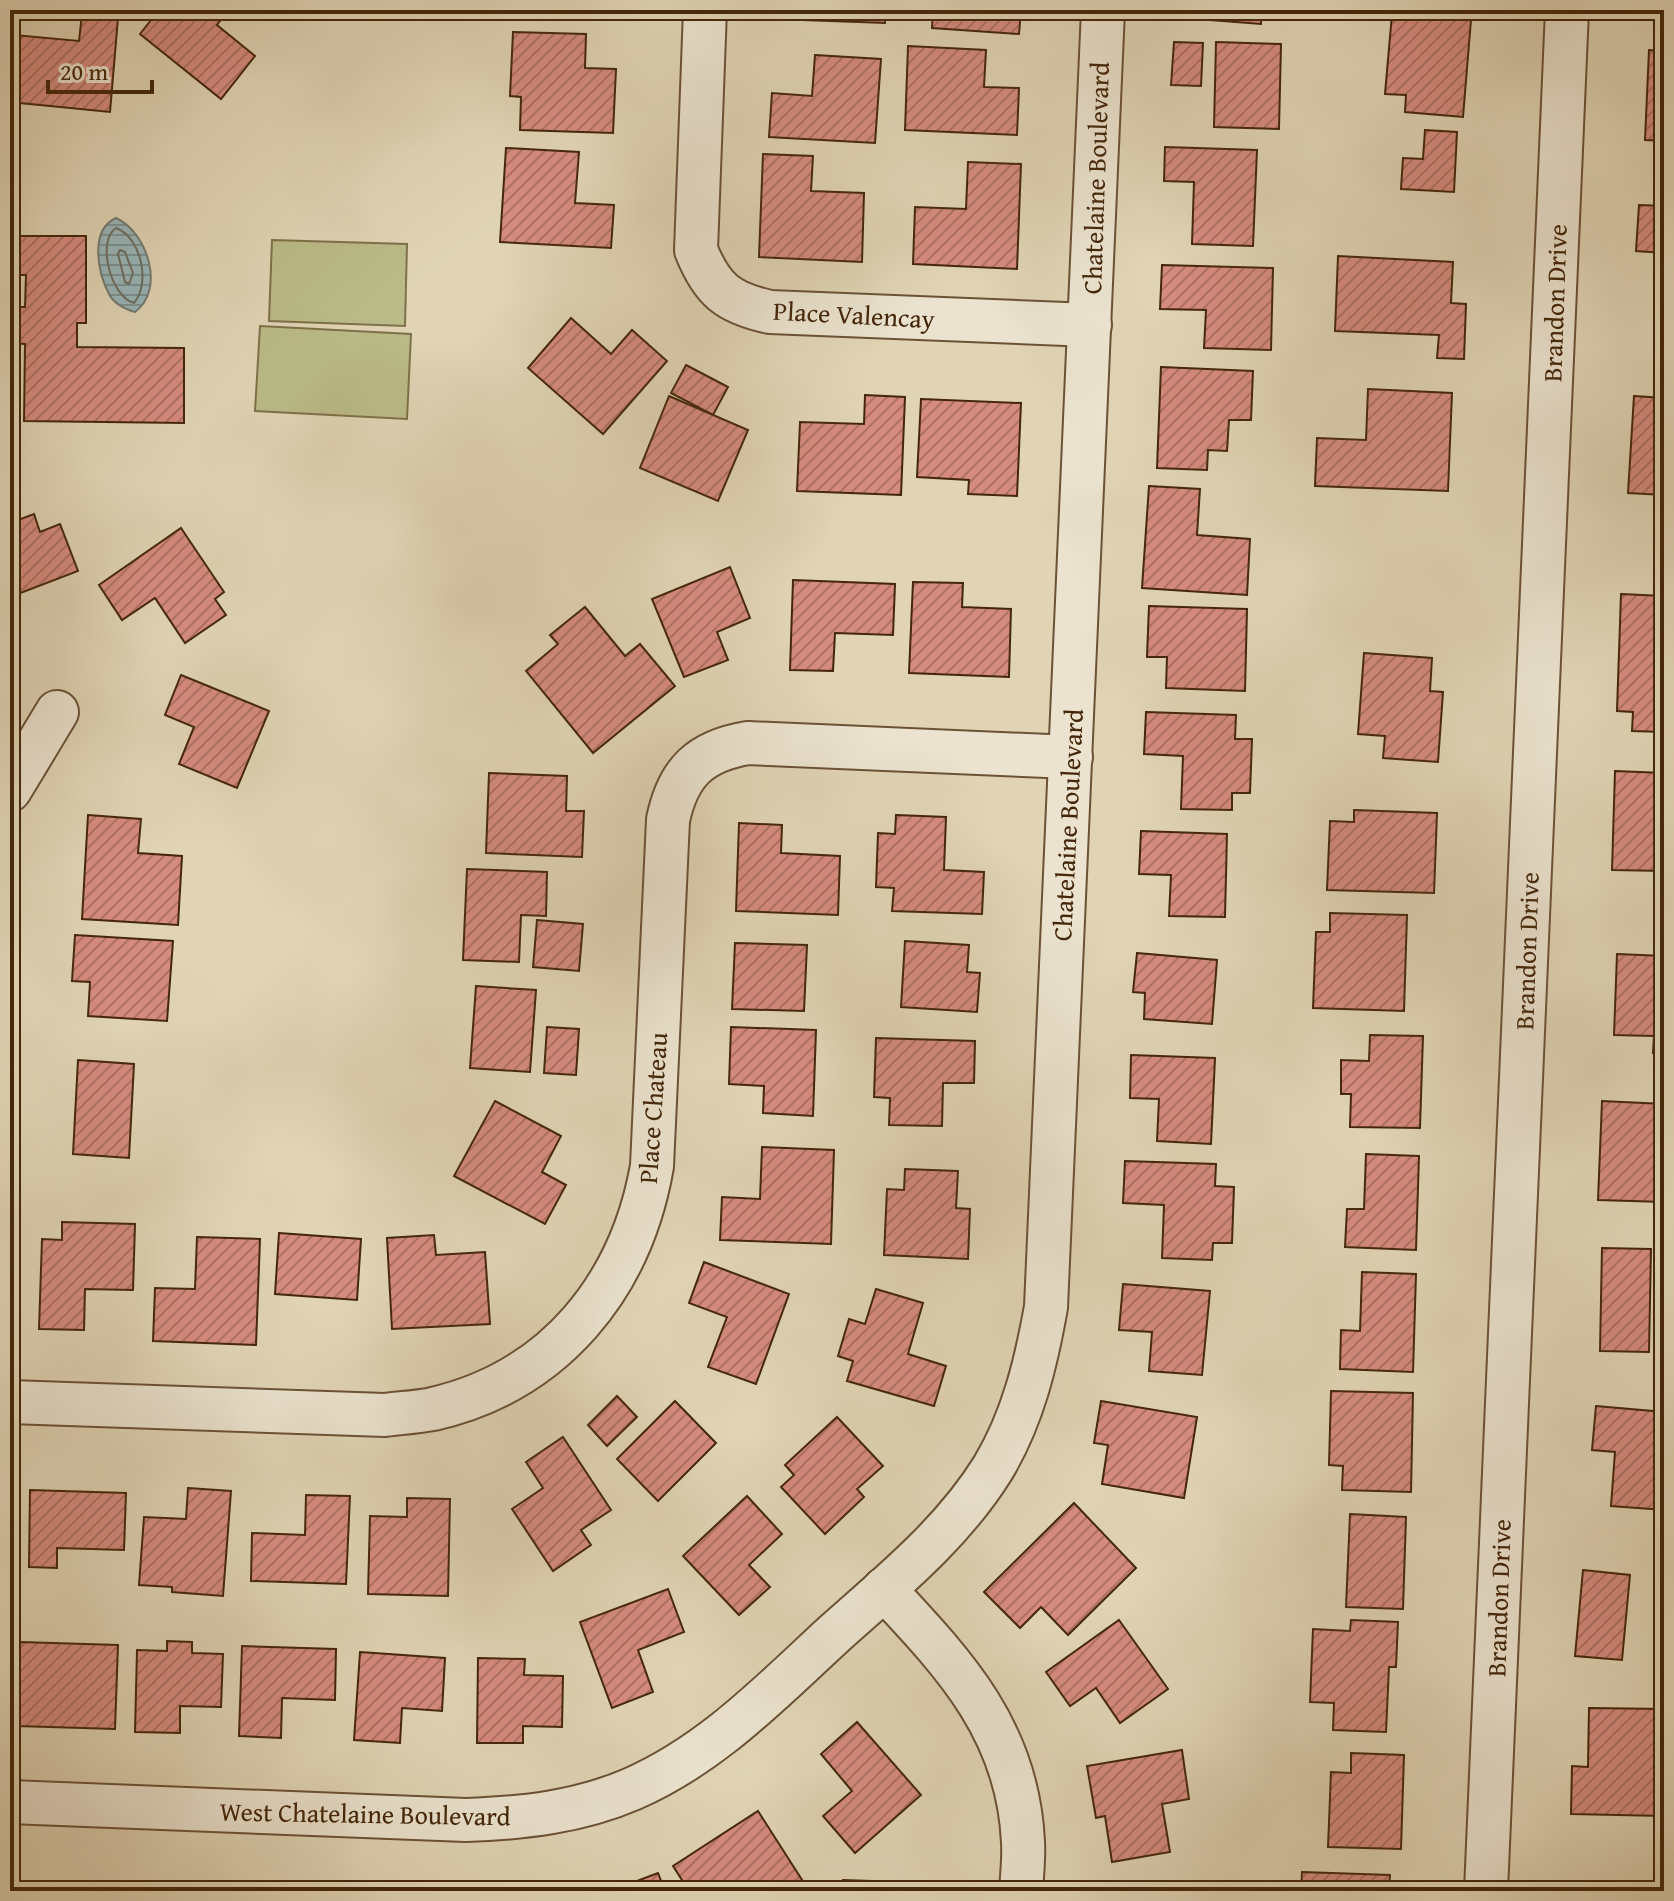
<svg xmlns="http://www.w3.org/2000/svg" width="1674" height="1901" font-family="'Gentium Book Plus',serif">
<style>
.pitch{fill:#babb88;stroke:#7f7149;stroke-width:2}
.water{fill:url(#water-rules);stroke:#767c72;stroke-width:2}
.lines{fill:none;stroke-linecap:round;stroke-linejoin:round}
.shore{stroke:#6e6e61;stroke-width:2}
.building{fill:url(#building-hatch);stroke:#44270a;stroke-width:2}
.minor-casing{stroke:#6b5235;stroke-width:46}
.minor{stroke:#ebe3cf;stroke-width:42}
.labels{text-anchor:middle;stroke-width:6;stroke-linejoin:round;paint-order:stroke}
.street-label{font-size:26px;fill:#44270a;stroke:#ebe3cf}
</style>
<defs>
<pattern id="water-rules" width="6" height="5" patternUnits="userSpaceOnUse" patternTransform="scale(2)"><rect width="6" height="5" fill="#98b5b8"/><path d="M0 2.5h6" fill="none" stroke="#7e9394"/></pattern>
<pattern id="building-hatch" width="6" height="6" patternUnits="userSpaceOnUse" patternTransform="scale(2)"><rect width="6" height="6" fill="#d68b7f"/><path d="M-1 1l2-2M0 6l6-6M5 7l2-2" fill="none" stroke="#af7266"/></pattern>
</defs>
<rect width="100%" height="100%" fill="#e0d4b5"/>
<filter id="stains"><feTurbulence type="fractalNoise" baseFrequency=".0025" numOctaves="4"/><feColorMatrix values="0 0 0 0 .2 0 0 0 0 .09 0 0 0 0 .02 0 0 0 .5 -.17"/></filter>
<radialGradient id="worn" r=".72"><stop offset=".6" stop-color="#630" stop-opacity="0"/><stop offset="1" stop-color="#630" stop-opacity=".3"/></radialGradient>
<g class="pitch">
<path d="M272,240L407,244L405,326L269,321Z"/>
<path d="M260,326L411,334L407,419L255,411Z"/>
</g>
<path class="water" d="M116,218C147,232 166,289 135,312C125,309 114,304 109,294C98,273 89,230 116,218Z"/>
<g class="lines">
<g class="shore">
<path d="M116,228C141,237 151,283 134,303C111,297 96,241 116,228Z"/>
<path d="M120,250L125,252L133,273L129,284L125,282L118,254Z"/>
</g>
</g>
<g class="building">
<path d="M159,10H228L217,25L255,56L221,99L140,34Z"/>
<path d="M556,10H613V14Z"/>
<path d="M776,10H885V23L775,19Z"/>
<path d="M933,10H1021L1019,34L932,28Z"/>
<path d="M1172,10H1262L1261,24L1171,17Z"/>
<path d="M82,14L118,18L110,112L10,102L15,35L79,41Z"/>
<path d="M1392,14L1471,20L1463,117L1405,112L1406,95L1385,94Z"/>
<path d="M513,32L586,34L585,68L616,69L613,133L520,130L521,97L510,96Z"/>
<path d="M1174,42L1203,43L1201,86L1171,85Z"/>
<path d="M1216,42L1281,44L1279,129L1214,127Z"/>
<path d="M908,46L986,50L984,87L1019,88L1017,135L905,130Z"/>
<path d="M1649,50L1664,51V141L1645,140Z"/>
<path d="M815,55L881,59L875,143L769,137L772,93L812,96Z"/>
<path d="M1425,130L1457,132L1454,192L1401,189L1403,158L1423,159Z"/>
<path d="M1165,147L1257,150L1253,246L1192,244L1194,182L1164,181Z"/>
<path d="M506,148L579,152L575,203L614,205L611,248L500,242Z"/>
<path d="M763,154L813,156L811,191L864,193L862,262L759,257Z"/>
<path d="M968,162L1021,164L1017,269L913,264L915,207L966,209Z"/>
<path d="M1639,205L1664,206V253L1636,251Z"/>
<path d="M10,236H86V323H77V347L184,348V423L24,421L25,344L10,343V307H25L26,275H10Z"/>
<path d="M1338,256L1453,262L1451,303L1466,304L1464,359L1437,358L1439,335L1335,331Z"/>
<path d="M1162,265L1273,268L1271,350L1204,348L1206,310L1160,309Z"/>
<path d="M571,318L611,354L632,330L667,361L603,434L528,368Z"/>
<path d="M686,365L728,387L713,415L671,393Z"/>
<path d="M1161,367L1253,371L1251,420H1229L1227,451L1208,450L1207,470L1157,468Z"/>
<path d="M1368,389L1452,393L1448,491L1315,486L1317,438L1366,440Z"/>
<path d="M865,395L905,397L901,495L797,491L800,422L864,424Z"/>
<path d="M669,396L748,430L718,501L640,468Z"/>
<path d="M1634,396L1664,398V495L1628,493Z"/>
<path d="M921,399L1021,403L1017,496L968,494L969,480L917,477Z"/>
<path d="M1149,486L1200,489L1197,535L1250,539L1247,595L1142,588Z"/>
<path d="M34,514L40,532L60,524L78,571L10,597V523Z"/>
<path d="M181,528L224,592L215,599L226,615L185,643L155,598L122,620L99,585Z"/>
<path d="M730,567L750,618L717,632L728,660L684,677L652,599Z"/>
<path d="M793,580L895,584L893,635L835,633L833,671L790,670Z"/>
<path d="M913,582L963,583L962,607L1011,609L1009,677L909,673Z"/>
<path d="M1621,594L1664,596V732L1632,731L1633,712L1617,711Z"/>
<path d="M1149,606L1247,609L1245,691L1166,688L1167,657H1147Z"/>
<path d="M585,607L625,656L640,644L675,686L593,753L526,671L558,644L550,635Z"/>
<path d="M1364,653L1432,658L1430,691L1443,692L1438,762L1383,758L1385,736L1358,734Z"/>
<path d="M181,675L269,711L237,788L179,764L194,727L165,715Z"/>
<path d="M1146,712L1236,715L1235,739H1252L1250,793H1232V810L1181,809L1183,756L1144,754Z"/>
<path d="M1615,771L1664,773V871L1612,870Z"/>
<path d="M489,773L567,776L566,811H584L582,857L486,853Z"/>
<path d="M1354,810L1437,813L1434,893L1327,890L1330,821L1354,822Z"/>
<path d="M88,815L141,819L138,853L182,856L178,925L82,919Z"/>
<path d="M896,815L946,817L944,870L984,872L982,914L892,911L894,888L876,887L878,833L895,834Z"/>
<path d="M739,823L782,825L781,853L840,856L838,915L736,911Z"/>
<path d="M1141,831L1227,834L1225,917L1169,916L1171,875L1139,874Z"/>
<path d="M467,869L547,872L546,916L521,915L519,962L463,960Z"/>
<path d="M1330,913L1407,915L1404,1011L1313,1008L1316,932H1330Z"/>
<path d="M537,920L583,924L579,971L533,967Z"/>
<path d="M75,935L173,941L167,1021L88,1016L90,982L72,981Z"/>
<path d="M905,941L969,945L967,972L980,973L977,1012L901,1007Z"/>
<path d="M735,943L807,945L804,1011L732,1009Z"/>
<path d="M1137,953L1217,960L1212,1024L1144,1019L1145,993L1133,992Z"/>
<path d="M1617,954L1664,956V1053H1653L1654,1036L1614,1035Z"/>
<path d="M476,986L536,990L530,1072L470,1068Z"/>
<path d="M547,1027L579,1029L576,1075L544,1073Z"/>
<path d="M731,1027L816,1030L813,1116L763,1113L764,1086L729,1084Z"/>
<path d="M1370,1035L1423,1036L1420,1128L1350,1127L1351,1094H1341V1060L1369,1061Z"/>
<path d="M876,1038L975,1041L974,1083H943L942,1126L889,1125L890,1098L874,1097Z"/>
<path d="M1131,1055L1215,1058L1211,1144L1157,1141L1159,1099L1130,1098Z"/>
<path d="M78,1060L134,1064L129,1158L73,1154Z"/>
<path d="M495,1101L561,1136L542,1172L566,1185L545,1224L454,1176Z"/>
<path d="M1602,1101L1664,1104V1202L1598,1200Z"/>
<path d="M762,1147L834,1150L831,1244L720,1240L722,1197L760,1199Z"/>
<path d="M1366,1154L1419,1156L1416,1250L1345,1247L1347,1209H1364Z"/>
<path d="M1125,1161L1216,1164L1215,1186L1234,1187L1232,1243H1213L1212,1260L1162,1258L1164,1205L1123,1203Z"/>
<path d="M905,1169L958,1171L956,1208L970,1209L968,1259L884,1255L887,1189L904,1190Z"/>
<path d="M62,1222L135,1224L133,1290L85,1289L84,1330L39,1329L42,1239L62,1240Z"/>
<path d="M279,1233L361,1239L357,1300L275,1294Z"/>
<path d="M434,1235L436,1255L485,1252L490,1324L392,1329L387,1238Z"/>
<path d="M197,1237L260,1239L256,1345L153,1341L155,1288L195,1289Z"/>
<path d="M1602,1248L1651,1249L1649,1352L1600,1351Z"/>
<path d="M704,1262L789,1294L756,1384L708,1367L727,1317L689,1303Z"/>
<path d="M1362,1272L1416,1274L1413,1372L1340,1369L1341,1330L1360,1331Z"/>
<path d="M1123,1284L1210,1291L1202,1375L1149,1371L1152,1332L1119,1330Z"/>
<path d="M876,1289L923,1303L908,1354L946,1366L934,1406L847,1381L853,1361L838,1356L849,1319L865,1324Z"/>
<path d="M1331,1391L1413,1393L1411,1492L1342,1490L1343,1466L1329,1465Z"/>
<path d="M617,1396L637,1417L607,1446L588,1425Z"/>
<path d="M675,1401L716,1443L658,1501L617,1459Z"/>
<path d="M1101,1401L1197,1417L1184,1498L1102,1484L1108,1445L1094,1443Z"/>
<path d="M1596,1406L1664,1412V1510L1611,1506L1615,1452L1592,1450Z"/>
<path d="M837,1417L883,1466L857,1489L864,1497L825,1534L781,1487L794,1475L785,1465Z"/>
<path d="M563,1437L611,1510L581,1530L591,1545L553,1571L512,1509L543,1488L526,1462Z"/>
<path d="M188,1488L231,1491L223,1596L172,1592V1587L139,1585L144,1517L186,1519Z"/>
<path d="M30,1490L126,1493L124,1550L57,1548V1568L29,1567Z"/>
<path d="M306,1495L350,1496L346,1584L251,1581L252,1533L305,1535Z"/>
<path d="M747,1496L782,1534L749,1565L770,1587L739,1615L683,1556Z"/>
<path d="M407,1498L450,1499L448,1596L368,1594L370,1516L407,1517Z"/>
<path d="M1074,1503L1136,1568L1068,1635L1041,1607L1020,1628L984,1592Z"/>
<path d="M1350,1514L1406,1517L1403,1609L1346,1607Z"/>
<path d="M1583,1570L1630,1575L1622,1660L1575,1656Z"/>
<path d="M668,1589L684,1632L638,1650L653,1692L612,1708L580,1622Z"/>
<path d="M1119,1620L1168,1689L1120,1723L1096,1688L1070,1706L1046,1672Z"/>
<path d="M1351,1620L1398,1622L1396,1667H1389L1386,1732L1333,1730L1334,1703L1310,1702L1313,1629L1350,1631Z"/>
<path d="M167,1641L192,1642V1653L223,1654L221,1707L180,1706V1733L135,1732L137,1650L167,1651Z"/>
<path d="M20,1642L118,1645L115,1729L17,1726Z"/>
<path d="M242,1646L336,1649L335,1700L282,1698L281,1738L239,1736Z"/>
<path d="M360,1652L445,1658L442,1711L402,1708L400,1743L354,1740Z"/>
<path d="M478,1658L525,1659L524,1675L563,1676L562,1727L523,1726V1743H477Z"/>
<path d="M1589,1708L1664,1709V1816L1571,1814L1572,1766L1588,1767Z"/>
<path d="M857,1722L921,1795L855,1853L823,1816L852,1791L821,1754Z"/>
<path d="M1182,1750L1189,1799L1162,1804L1170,1852L1112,1862L1105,1816L1096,1818L1087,1766Z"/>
<path d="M1351,1753L1404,1755L1401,1849L1328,1847L1331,1772L1351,1773Z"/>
<path d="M758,1811L804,1883L792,1891H689L673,1866Z"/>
<path d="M1302,1872L1390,1875L1389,1891H1301Z"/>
<path d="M658,1873L665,1891H619L618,1888Z"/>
<path d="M843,1880L928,1883L927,1891H842Z"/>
</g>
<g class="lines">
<defs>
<g id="minor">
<path d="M705,10L696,250C712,290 728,303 770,312L1090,325"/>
<path d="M10,790L57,712"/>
<path d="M10,1402L385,1415C401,1413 418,1412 433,1409C555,1381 631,1286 652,1166L668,820C678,772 700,751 748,743L1071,757"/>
<path d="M884,1589C955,1665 1018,1731 1023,1842C1024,1858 1022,1875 1021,1891"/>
<path d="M10,1802L466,1820C523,1818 579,1812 632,1789C712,1754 771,1692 834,1634C891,1583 952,1534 993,1468C1023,1418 1036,1363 1046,1307L1103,10"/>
<path d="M1486,1891L1567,10"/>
</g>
</defs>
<use href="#minor" class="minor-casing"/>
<use href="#minor" class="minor"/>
</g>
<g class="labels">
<g class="street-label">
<text transform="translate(1096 178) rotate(-88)" y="9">Chatelaine Boulevard</text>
<text transform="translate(1555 303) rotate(-88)" y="9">Brandon Drive</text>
<text transform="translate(854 315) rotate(3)" y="9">Place Valencay</text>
<text transform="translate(1068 825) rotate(-87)" y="9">Chatelaine Boulevard</text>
<text transform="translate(1527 951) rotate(-88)" y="9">Brandon Drive</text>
<text transform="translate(653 1108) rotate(-86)" y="9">Place Chateau</text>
<text transform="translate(1499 1598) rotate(-88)" y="9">Brandon Drive</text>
<text transform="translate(365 1814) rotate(1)" y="9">West Chatelaine Boulevard</text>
</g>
</g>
<rect width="1674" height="1901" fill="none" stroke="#e0d4b5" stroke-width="40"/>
<rect x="12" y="12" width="1650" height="1877" fill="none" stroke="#44270a" stroke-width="4"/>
<rect x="20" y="20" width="1634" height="1861" fill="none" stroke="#44270a" stroke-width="2"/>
<path d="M48 80v12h104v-12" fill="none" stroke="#44270a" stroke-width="4"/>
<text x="60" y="80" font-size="24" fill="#44270a" stroke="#ebe3cf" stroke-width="6" paint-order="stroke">20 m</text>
<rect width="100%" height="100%" filter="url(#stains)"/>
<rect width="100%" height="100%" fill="url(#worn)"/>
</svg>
